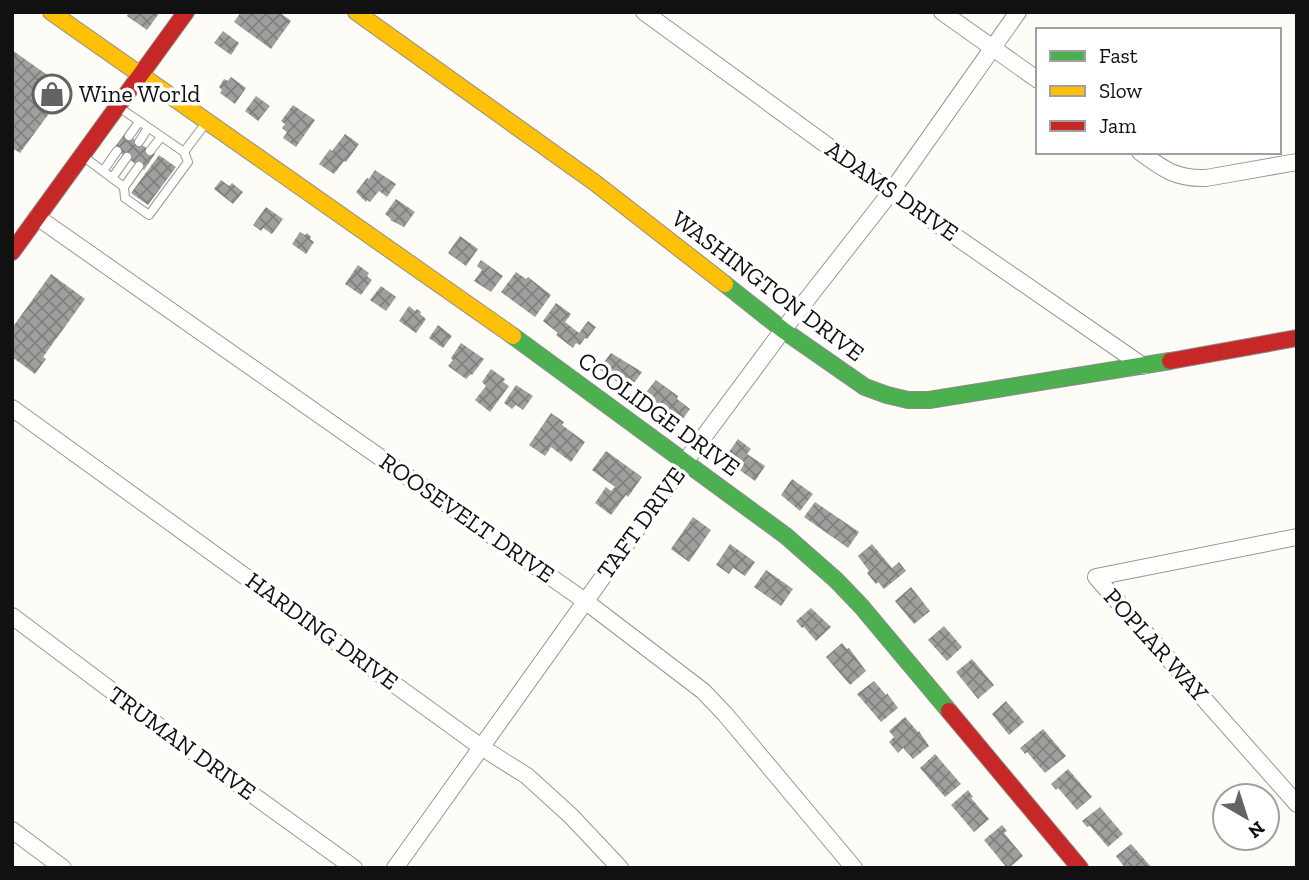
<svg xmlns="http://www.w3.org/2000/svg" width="1309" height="880" font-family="'Zilla Slab',serif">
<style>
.building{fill:url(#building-cross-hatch)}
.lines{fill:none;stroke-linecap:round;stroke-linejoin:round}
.lane-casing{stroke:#979795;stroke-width:10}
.street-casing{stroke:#979795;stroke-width:18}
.fast-casing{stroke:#8e8d8b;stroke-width:18}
.slow-casing{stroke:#8e8d8b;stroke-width:18}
.jam-casing{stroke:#8e8d8b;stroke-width:18}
.lane{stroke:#fffffe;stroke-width:8}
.street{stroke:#fffffe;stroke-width:16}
.fast{stroke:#4caf50;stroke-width:16}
.slow{stroke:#ffc107;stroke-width:16}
.jam{stroke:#c62828;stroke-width:16}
.labels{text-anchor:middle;stroke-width:7;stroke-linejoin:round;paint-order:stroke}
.poi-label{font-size:24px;fill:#111;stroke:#fff;text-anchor:start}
.street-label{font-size:24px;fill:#111;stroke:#fff}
</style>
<defs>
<pattern id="building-cross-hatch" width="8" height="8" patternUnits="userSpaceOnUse" patternTransform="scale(1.75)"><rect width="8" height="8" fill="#a19f9c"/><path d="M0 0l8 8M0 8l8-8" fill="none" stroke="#82807e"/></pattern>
</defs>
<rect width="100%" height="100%" fill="#fdfcf7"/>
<g class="building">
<path d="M129,12H160L147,30L127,16Z"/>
<path d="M241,12H279L291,21L271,49L234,22Z"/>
<path d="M223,31L239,43L231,55L214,43Z"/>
<path d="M12,50L67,89L20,153L12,148Z"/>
<path d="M231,77L246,88L235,104L220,93L222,90L219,87L224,79L228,81Z"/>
<path d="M256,96L270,106L258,121L245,111Z"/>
<path d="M293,105L315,120L296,147L283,138L287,132L282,128L285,124L281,121Z"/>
<path d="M125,133L155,154L144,170L114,148Z"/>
<path d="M345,134L359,144L346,162L344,161L334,174L319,164L330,149L332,151Z"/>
<path d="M159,155L176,167L148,205L131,193Z"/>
<path d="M375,170L396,184L387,197L379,191L370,202L367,200L366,202L356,192L367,178L369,179Z"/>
<path d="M221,180L229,186L232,183L243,192L233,204L214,189Z"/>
<path d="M396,199L415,212L404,227L390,220L391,219L385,214Z"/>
<path d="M266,207L283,219L272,234L263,228L261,231L253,225Z"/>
<path d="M300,232L305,235L307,233L311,237L310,239L314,242L306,254L292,244Z"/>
<path d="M460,236L478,249L466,266L448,253Z"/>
<path d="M481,260L503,276L491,292L474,281L482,270L477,266Z"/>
<path d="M358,265L369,273L367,276L372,280L361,295L345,284Z"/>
<path d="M516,272L526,279L528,277L551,295L535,317L501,292Z"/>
<path d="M51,274L85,299L43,357L46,359L35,374L12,357V328Z"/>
<path d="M381,286L396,297L386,311L370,300Z"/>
<path d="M556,303L571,314L565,322L579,333L588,321L596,327L587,339L585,338L580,345L576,343L573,348L556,335L558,333L543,321Z"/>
<path d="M409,306L415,311L417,309L421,312L420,314L426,319L416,333L399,321Z"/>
<path d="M438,325L452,336L443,348L429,338Z"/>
<path d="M461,343L484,359L472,375L471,374L466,379L448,366L453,360L451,358Z"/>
<path d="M611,353L642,372L629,390L599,369Z"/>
<path d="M491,369L505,379L503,382L509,386L490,412L475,400L486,386L482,382Z"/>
<path d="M656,380L678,396L677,399L690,409L680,423L643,396Z"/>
<path d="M516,385L533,396L523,410L516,405L512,409L504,403Z"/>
<path d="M551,413L564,422L562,425L585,442L571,462L551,447L545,456L529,445Z"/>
<path d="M738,439L751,449L747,454L765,466L755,481L724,459Z"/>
<path d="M606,451L642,477L628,497L626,495L611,515L595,503L606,487L611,491L615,487L592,470Z"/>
<path d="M792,479L813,494L800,511L781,495Z"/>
<path d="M815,502L859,532L848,548L804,517Z"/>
<path d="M693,517L711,530L689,562L671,549Z"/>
<path d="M730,544L755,562L745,576L733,568L729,574L716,565Z"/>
<path d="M872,544L892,568L899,562L906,571L884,589L878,582L876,584L867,573L869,571L858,556Z"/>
<path d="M766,570L793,589L781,606L754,587Z"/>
<path d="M911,587L930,611L914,624L895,601Z"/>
<path d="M811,608L831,627L816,641L804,627L802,628L796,621Z"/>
<path d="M944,626L962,647L947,661L928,640Z"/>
<path d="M842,643L847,649L849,648L866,671L850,685L826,657Z"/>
<path d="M972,659L994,685L978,699L956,672Z"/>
<path d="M874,681L886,695L887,693L898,708L881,722L857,694Z"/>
<path d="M1006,701L1024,722L1009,735L992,714Z"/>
<path d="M905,717L918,732L919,731L929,746L913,759L903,748L898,753L889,742L894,737L889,731Z"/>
<path d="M1043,729L1066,756L1045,773L1027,752L1025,754L1020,748Z"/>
<path d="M935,754L961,784L945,797L920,768Z"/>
<path d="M1068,769L1092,797L1077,810L1058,788L1056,790L1051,784Z"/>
<path d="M968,790L973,797L971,798L989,819L974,832L951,805Z"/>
<path d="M1100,807L1123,834L1108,847L1090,826L1087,827L1082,821Z"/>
<path d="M1002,825L1007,831L1004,833L1023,856L1009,868H1007L984,840Z"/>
<path d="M1131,844L1152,868H1125L1116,856Z"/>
</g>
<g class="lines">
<defs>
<g id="lane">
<path d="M120,108L184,152L205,124"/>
<path d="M129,136L139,122"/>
<path d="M139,142L148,128"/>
<path d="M150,151L161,137"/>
<path d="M84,157L124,187"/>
<path d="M139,166L124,187L125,198L149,215L188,162L184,152"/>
<path d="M103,171L117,151"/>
<path d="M112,178L127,157"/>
</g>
<g id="street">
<path d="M644,12L891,192L1143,366"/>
<path d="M942,12L1038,80"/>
<path d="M1140,152C1163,169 1176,179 1206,178L1297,162"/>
<path d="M37,217L585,601L703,691L725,714L854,868"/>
<path d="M12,408L481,747L527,776L571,816L620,868"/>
<path d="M1297,537L1096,577L1297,804"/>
<path d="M12,616L192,751L354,868"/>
<path d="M12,830L63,868"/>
<path d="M395,868L685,462L783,330L891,192L1018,12"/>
</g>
<g id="fast">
<path d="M725,284L783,330L865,387L887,395L908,400H929L1170,361"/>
<path d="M513,336L786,536L836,580L861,606L949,711"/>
</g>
<g id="slow">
<path d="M51,12L513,336"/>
<path d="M356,12L594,182L725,284"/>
</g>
<g id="jam">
<path d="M12,252L186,12"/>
<path d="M1170,361L1297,338"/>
<path d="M949,711L1080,868"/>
</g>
</defs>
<use href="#lane" class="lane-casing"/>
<use href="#street" class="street-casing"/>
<use href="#fast" class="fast-casing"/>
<use href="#slow" class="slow-casing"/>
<use href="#jam" class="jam-casing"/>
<use href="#lane" class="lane"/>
<use href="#street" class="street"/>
<use href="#fast" class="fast"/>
<use href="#slow" class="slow"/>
<use href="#jam" class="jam"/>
</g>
<defs>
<symbol id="shop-ring" viewBox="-11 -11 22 22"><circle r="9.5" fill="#fff" stroke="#646362" stroke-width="1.5"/><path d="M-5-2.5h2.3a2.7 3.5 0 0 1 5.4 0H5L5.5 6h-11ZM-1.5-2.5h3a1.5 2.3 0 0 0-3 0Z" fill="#646362"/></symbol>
</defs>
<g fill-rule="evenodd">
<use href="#shop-ring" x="30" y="72" width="44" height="44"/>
</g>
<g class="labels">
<g class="poi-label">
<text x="79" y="102">Wine World</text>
</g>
<g class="street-label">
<text transform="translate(892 191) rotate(35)" y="8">ADAMS DRIVE</text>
<text transform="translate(768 286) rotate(37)" y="8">WASHINGTON DRIVE</text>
<text transform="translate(659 414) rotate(36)" y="8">COOLIDGE DRIVE</text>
<text transform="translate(467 518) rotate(35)" y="8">ROOSEVELT DRIVE</text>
<text transform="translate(641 523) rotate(-54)" y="8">TAFT DRIVE</text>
<text transform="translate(322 631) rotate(36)" y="8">HARDING DRIVE</text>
<text transform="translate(1156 645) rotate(48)" y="8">POPLAR WAY</text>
<text transform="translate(182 743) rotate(36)" y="8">TRUMAN DRIVE</text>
</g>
</g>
<rect width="1309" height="880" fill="none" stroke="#111111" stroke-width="28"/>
<rect x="1036" y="28" width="245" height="126" fill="#ffffff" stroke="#a0a0a0" stroke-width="2"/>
<rect x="1050" y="51" width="35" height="10" fill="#4caf50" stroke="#a0a0a0" stroke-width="2"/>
<text x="1099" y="63" font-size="21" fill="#111111">Fast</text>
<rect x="1050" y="86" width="35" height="10" fill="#ffc107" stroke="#a0a0a0" stroke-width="2"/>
<text x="1099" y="98" font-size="21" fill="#111111">Slow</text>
<rect x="1050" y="121" width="35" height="10" fill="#c62828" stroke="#a0a0a0" stroke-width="2"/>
<text x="1099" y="133" font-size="21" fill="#111111">Jam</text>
<g transform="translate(1246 817) rotate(141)"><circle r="33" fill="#ffffff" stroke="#a0a0a0" stroke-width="2"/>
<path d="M0-5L12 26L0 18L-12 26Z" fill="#646362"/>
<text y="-10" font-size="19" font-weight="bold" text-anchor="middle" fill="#111111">N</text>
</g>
</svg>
